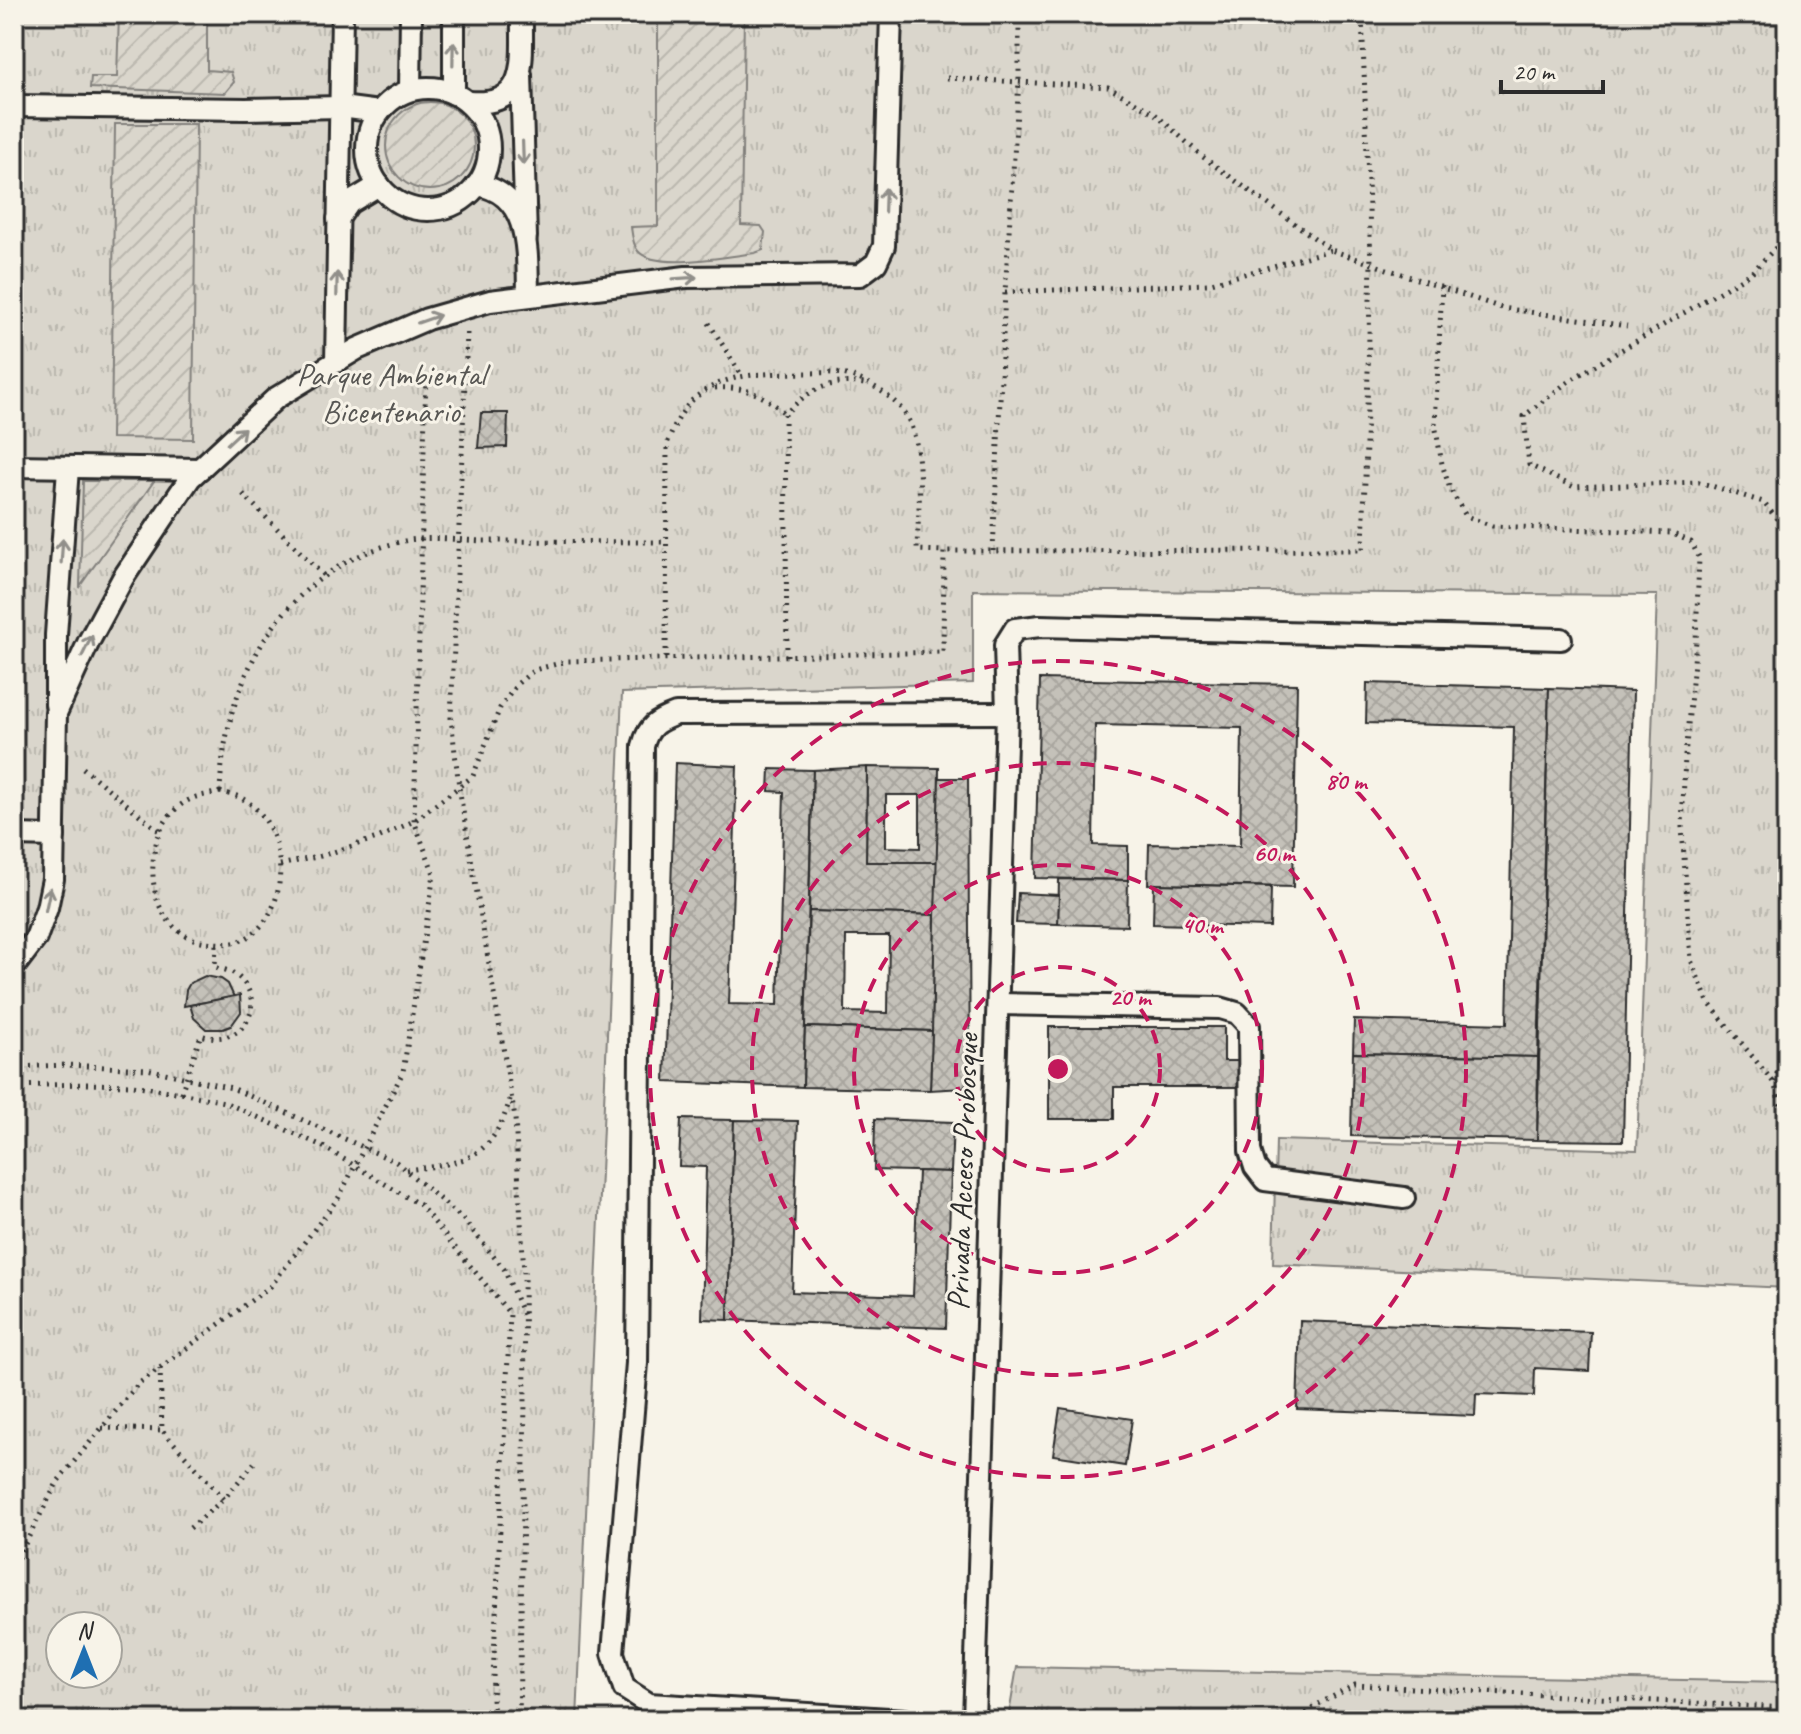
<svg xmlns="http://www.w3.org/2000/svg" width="1801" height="1734" font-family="Caveat,sans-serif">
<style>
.park{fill:url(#park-tufts);stroke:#82807c;stroke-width:2;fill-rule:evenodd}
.garden{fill:url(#garden-furrows);stroke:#82807c;stroke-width:2}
.building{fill:url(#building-cross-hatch);stroke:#2b2b2b;stroke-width:2;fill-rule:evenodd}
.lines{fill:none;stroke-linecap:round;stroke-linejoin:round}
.service-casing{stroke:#2b2b2b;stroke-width:26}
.path{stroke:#2b2b2b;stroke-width:5;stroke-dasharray:2 6;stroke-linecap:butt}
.service{stroke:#f7f3e8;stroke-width:20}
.oneway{stroke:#918f8a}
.ring{fill:none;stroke:#c2185b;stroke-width:4;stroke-dasharray:14 10}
.labels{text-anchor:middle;stroke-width:6;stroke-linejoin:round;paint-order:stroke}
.park-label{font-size:32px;fill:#575653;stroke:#f7f3e8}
.street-label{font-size:32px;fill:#2b2b2b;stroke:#f7f3e8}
.centre{fill:#c2185b;stroke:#f7f3e8;stroke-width:4}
.ring-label{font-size:24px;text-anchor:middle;font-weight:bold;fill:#c2185b;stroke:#f7f3e8;stroke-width:6;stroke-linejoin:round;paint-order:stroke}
</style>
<defs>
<pattern id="park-tufts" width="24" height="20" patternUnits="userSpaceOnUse" patternTransform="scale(2)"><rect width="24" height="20" fill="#dad6cc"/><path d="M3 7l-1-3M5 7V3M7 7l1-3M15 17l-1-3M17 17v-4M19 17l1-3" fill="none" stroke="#bbb8af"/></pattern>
<pattern id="garden-furrows" width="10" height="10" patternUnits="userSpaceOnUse" patternTransform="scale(2)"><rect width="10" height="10" fill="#dad6cc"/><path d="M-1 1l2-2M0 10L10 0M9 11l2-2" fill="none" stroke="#bbb8af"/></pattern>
<pattern id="building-cross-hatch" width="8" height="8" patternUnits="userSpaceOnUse" patternTransform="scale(2)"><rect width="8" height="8" fill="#c4c1b9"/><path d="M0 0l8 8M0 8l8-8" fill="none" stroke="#a9a69f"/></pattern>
</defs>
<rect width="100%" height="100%" fill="#f7f3e8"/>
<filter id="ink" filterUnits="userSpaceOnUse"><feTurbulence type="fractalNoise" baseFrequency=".0125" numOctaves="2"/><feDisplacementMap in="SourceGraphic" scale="16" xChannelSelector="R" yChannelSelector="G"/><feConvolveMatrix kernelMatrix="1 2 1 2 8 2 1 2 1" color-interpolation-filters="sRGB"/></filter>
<g filter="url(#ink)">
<g class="park">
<path d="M14,14H1787V1288L1273,1264L1276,1140L1637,1150L1657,595L973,590V683L622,693L577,1720H14ZM60,1626H108V1674H60Z"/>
<path d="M1017,1667L1787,1682V1720H1008Z"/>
</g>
<g class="garden">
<path d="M119,14H207V70L231,72L234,82L225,93L90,88L91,77H117Z"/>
<path d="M658,14H744L741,225L761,226L765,232L763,250L755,253C730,256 655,271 638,251C633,245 632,235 631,227L658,226Z"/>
<circle cx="430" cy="146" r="44"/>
<path d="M115,124H196L193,439L111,438Z"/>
<path d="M83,481H154L80,586Z"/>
</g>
<g class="building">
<path d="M481,413H508L507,447L478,448Z"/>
<path d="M1040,679L1297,684L1293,887L1148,884L1149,844L1240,846L1242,728L1095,725L1093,845L1128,846V880L1035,878Z"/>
<path d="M1367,683L1549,688L1538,1057L1353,1053L1354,1020L1507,1024L1514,727L1366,723Z"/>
<path d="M1549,688L1633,691L1623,1141L1537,1140Z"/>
<path d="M675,763L737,766L729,1004L778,1005L784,792L769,791L770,769L813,770L803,1087L665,1082Z"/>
<path d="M867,767L939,768L938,862H866ZM886,795H920V848L886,847Z"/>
<path d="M867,767L866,862H938L935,915L809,911L813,770Z"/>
<path d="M939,778H968L970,1078L964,1088L930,1090Z"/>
<path d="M1059,879L1128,880L1127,926L1058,924Z"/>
<path d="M1154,884L1271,887L1270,927L1153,924Z"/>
<path d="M1018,893L1059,895L1058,924L1016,923Z"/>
<path d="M809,911L935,915L932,1031L805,1027ZM846,936H889L888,1013L845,1012Z"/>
<path d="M205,976L221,979L228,984L234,997L184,1006L186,990L190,983Z"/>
<path d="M240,995L241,1012L231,1026L223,1029H206L194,1018L190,1005Z"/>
<path d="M805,1027L932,1031L930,1090L803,1087Z"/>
<path d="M1049,1027H1224V1061H1238V1087H1114V1119H1049Z"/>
<path d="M1353,1053L1538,1057L1537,1140L1351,1136Z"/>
<path d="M681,1119L734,1120L728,1320L702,1319L706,1167L679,1166Z"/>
<path d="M875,1119L953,1122L951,1172L874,1170Z"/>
<path d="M734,1120L798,1121L792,1292L913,1296L918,1171L951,1172L946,1328L728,1320Z"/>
<path d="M1300,1321L1591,1332L1589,1371L1535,1368L1534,1396L1476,1394L1475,1416L1297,1409Z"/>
<path d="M1060,1408L1132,1419L1125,1466L1053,1455Z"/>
</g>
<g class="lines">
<defs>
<g id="service">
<path d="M521,75L526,237"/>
<circle cx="428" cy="149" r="61"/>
<path d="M410,90L411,14"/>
<path d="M454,94V14"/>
<path d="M469,102C531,107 521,59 522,14"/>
<path d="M14,106L246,109L341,107L379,112"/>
<path d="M477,185C532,193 527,255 528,296"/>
<path d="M338,219L349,203L379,185"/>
<path d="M336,362L342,14"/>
<path d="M14,466L200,469"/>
<path d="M56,705V635L68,468"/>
<path d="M14,835L54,836"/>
<path d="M14,967L36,938L47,908L53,879L56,713L89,641L123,578L190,478L276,398L357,349L427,319L490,301L686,277L860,275L876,263L884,246L891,14"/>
<path d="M998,1004L1220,1008L1237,1013L1249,1026L1250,1151L1255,1167L1265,1180L1404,1198"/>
<path d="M905,1720L649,1704L624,1688L613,1653L637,1363L643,746C648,726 657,721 676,714L1007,713"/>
<path d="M974,1720L1007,713L1005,645L1015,629L1040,626L1561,639"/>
</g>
</defs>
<use href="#service" class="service-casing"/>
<g class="path">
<path d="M947,78L1108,87L1154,113L1203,157L1331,250L1502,308L1627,326"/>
<path d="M1787,236L1751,273L1569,381L1524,416L1529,465L1574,487L1699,482L1763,502L1787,531"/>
<path d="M1442,286L1435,424L1442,464L1450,489L1466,516L1492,526L1671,533L1691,542L1699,557L1696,641L1685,756L1682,827L1691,960L1708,1002L1774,1083"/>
<path d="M1005,292L1208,284L1331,250"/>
<path d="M709,323L742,376"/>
<path d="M467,333L451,718L459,787L515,1118L524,1273L525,1403L519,1720"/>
<path d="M715,388C743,386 765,394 785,414"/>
<path d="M243,494L324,576"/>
<path d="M993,551L1005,292L1019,81V14"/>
<path d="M787,656L785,414C807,391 831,378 864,384"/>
<path d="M666,658L667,444C675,425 682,406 700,394C732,371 768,374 805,373C817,373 831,372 842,374C864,378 896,397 907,417C926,452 918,510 917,550L944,551"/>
<path d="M83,768L159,831"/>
<path d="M220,792C224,677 285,567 404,541C426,536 460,540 483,541C544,541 606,542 667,542"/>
<path d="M220,792C227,794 237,795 243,799C292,826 294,922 237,942C226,945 212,943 201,941C178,937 162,917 156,896C147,860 156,811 196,797C204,795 212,794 220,792Z"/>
<path d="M280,865L321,856L380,837L414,821L473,776L500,708L517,684L534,670L568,661L943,652L944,551L1363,550L1371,264L1362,14"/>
<path d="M1787,1042L1774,1083L1787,1128"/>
<path d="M14,1067L66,1065L147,1069L232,1088L396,1162L463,1219L504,1269L523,1315"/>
<path d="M14,1086L85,1084L133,1085L181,1093L224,1102L320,1145L420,1205L510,1314L492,1699L495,1720"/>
<path d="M181,1093L201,1035C246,1050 271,998 233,973C228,970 220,969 215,967L216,944"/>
<path d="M406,1170C466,1163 493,1159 511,1096"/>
<path d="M160,1368L162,1430L224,1499L254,1463"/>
<path d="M102,1428L162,1430"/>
<path d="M190,1528L224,1499"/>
<path d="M14,1565L58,1481L138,1384L271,1286L339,1197L403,1072L434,874L414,821L426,375"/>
<path d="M1302,1720L1309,1709L1355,1685L1787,1708"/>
<path d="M1355,1720L1368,1714L1517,1720"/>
</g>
<use href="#service" class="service"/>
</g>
<defs><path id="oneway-shaft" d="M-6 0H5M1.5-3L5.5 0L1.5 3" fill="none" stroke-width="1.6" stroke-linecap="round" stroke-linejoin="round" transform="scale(2)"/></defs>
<g class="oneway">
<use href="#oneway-shaft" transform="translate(453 54) rotate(-89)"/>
<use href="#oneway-shaft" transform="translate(523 153) rotate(88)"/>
<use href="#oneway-shaft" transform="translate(885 200) rotate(-88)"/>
<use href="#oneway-shaft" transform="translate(685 278) rotate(-4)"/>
<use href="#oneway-shaft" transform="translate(337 284) rotate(-89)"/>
<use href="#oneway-shaft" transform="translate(429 319) rotate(-19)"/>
<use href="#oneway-shaft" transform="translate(236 436) rotate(-43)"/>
<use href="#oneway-shaft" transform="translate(62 551) rotate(-86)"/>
<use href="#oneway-shaft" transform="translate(87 646) rotate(-64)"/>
<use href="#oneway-shaft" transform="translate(48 899) rotate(-78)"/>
</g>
</g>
<g class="ring">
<circle cx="1058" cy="1069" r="102"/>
<circle cx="1058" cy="1069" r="204"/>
<circle cx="1058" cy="1069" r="306"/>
<circle cx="1058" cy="1069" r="408"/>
</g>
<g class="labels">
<g class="park-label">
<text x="391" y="385">Parque Ambiental<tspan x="391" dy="37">Bicentenario</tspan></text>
</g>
<g class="street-label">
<text transform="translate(962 1172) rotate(-88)" y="11">Privada Acceso Probosque</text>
</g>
</g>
<circle cx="1058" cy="1069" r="12" class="centre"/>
<g class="ring-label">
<text x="1346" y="789">80 m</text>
<text x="1274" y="861">60 m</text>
<text x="1202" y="933">40 m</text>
<text x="1130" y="1005">20 m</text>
</g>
<rect width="1801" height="1734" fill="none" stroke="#f7f3e8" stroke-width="48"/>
<rect x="24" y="24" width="1753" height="1686" fill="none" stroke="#2b2b2b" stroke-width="3" filter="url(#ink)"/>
<g transform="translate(84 1650)"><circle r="38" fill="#f7f3e8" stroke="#a5a39c" stroke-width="2"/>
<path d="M0-6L14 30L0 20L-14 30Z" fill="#1f6fb2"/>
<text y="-12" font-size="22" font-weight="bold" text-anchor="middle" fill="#2b2b2b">N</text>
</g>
<path d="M1501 80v12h102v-12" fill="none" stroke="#2b2b2b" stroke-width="4"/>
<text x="1513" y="80" font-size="24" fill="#2b2b2b" stroke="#f7f3e8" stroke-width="6" paint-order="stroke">20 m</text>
</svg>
